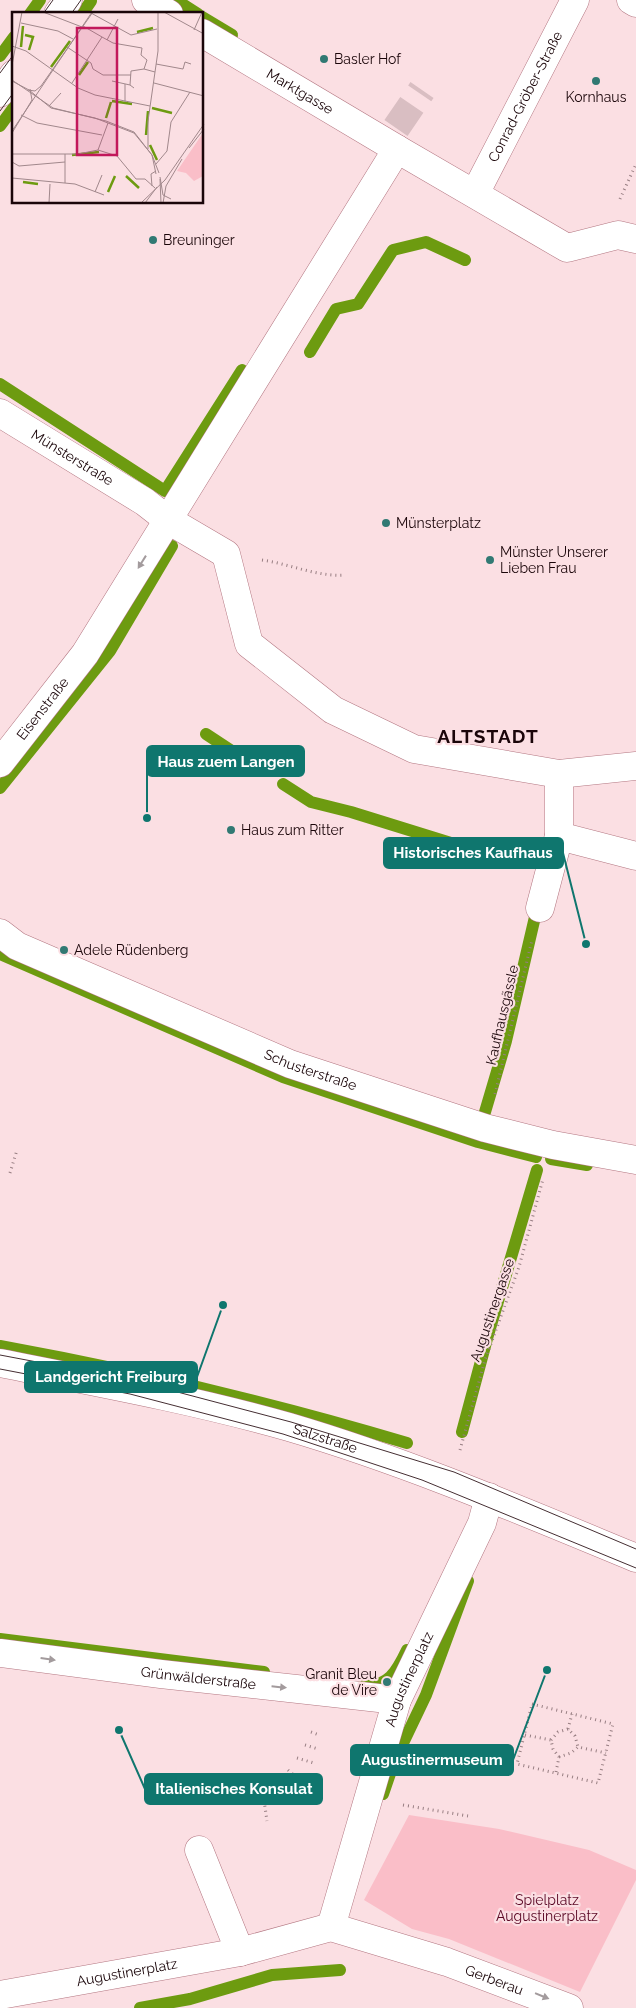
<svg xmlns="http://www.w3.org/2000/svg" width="636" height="2008" font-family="Raleway,sans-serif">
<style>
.green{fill:#fabec8}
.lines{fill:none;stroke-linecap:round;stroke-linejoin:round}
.stream{stroke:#6d9b10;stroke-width:12}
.minor-tunnel{stroke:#d9bec2;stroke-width:28;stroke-dasharray:28 14;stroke-linecap:butt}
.minor-casing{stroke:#b37681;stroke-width:29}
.path{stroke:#977e82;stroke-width:3;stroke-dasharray:1 4;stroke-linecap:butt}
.minor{stroke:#fff;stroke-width:28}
.tram{stroke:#452e32;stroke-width:1}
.oneway{fill:#a39b9d}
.poi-dot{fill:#317973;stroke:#fbdfe3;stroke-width:2}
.labels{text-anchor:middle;stroke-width:4.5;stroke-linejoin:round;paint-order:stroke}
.poi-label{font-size:14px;fill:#1a0509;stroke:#fbdfe3;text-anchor:start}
.street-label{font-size:14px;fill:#1a0509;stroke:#fbdfe3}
.park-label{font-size:14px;fill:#5a0724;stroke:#fbdfe3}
.district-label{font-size:19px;font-weight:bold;letter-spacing:1px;fill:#1a0509;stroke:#fbdfe3}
.inset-river{fill:none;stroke:#6d9b10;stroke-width:2.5}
.inset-road{fill:none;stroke:#a1888c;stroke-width:1}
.view{fill:#c2185b;fill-opacity:0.15;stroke:#c2185b;stroke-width:2.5}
.inset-edge{fill:none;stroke:#1a0509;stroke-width:2.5}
.leader{fill:none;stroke:#0f766e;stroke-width:2}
.callout-dot{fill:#0f766e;stroke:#fbdfe3;stroke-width:2}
.callout{fill:#0f766e;stroke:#0f766e;stroke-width:2}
.callout-label{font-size:15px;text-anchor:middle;font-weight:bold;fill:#fff}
</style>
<rect width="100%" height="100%" fill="#fbdfe3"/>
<path class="green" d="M409,1815L499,1829L589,1850L636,1870V1880L580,1992L449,1939L412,1929L364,1900Z"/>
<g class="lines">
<g class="stream">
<path d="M176,0L198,14"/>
<path d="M30,14L40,0"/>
<path d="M82,14L91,1"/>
<path d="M202,17L232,35"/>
<path d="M0,56L14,37"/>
<path d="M0,126L14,107"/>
<path d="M310,352L336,309L358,304L393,250L426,242L465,260"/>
<path d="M0,384L165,491L242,370"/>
<path d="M206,734L253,765"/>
<path d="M283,784L311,802L351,812L496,857"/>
<path d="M0,788L110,651L172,546"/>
<path d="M0,954L283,1077L478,1142L536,1157"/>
<path d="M485,1112L506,1041L538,904"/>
<path d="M551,1159L587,1165"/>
<path d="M0,1346C137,1371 274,1403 407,1443"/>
<path d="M462,1432L488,1335L537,1170"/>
<path d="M0,1639L264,1672"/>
<path d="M363,1685C388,1688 397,1671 407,1650"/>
<path d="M383,1794L394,1762L426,1695L468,1581"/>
<path d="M140,2008L190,1999L272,1975L340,1970"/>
</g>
<path class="minor-tunnel" d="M396,128L422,90"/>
<defs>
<g id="minor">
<path d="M146,0L169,14"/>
<path d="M631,0L636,3"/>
<path d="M58,14L68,0"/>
<path id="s1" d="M202,33L397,149"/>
<path d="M0,93L14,74"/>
<path id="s2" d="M473,192L481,182L575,0"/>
<path id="s3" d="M0,413L145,502L168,520L226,554L249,644L333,710L414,749L559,774L636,766"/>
<path id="s4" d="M0,763L85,654L397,149L567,248L618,235L636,239"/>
<path d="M559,836L636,856"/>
<path d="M540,908L559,836V774"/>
<path id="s5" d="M0,933L17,946L290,1064L485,1128L553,1145L636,1160"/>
<path id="s6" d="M0,1363C96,1382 194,1400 289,1427C408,1462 522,1511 636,1558"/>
<path id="s7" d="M0,1653L161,1674L397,1700"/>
<path d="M199,1850L240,1952"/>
<path id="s8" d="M331,1927L397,1700L482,1523L489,1497"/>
<path id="s9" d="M0,1995L240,1952L331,1927L447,1962L569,2008"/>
</g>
</defs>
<use href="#minor" class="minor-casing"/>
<g class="path">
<path d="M620,199L636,164"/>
<path d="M262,560C290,564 317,577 345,575"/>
<path d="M495,1094L532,940"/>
<path d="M10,1173L17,1150"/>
<path d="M460,1450L485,1360L519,1267L543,1179"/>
<path d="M532,1704L613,1724L598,1783L517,1764Z"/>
<path d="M568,1729L572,1714"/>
<path d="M311,1732L319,1735"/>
<path d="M525,1735L551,1740L553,1749L559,1757L556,1772"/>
<path d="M551,1740L558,1732L568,1729L575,1736L578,1747"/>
<path d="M305,1745L318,1749"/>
<path d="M559,1757L571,1753L578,1747L606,1753"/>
<path d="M297,1758L314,1763"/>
<path d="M288,1770L306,1786"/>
<path d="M278,1781L292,1807"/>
<path d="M262,1786L267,1821"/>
<path d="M403,1805L468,1816"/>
</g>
<use href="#minor" class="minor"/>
<g class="tram">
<path d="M43,14L53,0"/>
<path d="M71,14L81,0"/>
<path d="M0,73L14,54"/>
<path d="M0,111L14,92"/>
<path d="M0,1355L132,1380L291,1422L454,1472L636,1549"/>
<path d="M0,1369L130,1394L283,1434L422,1480L636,1568"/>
</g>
</g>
<defs><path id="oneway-solid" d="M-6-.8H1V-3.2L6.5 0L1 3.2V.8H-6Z" transform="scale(1.25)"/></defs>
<g class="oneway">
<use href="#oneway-solid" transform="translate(142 562) rotate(122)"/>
<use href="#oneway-solid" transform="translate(48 1659) rotate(8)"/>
<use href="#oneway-solid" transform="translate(279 1687) rotate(6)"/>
<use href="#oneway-solid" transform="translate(542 1996) rotate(22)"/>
</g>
<g class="poi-dot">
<circle cx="324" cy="59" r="5"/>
<circle cx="596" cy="81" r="5"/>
<circle cx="153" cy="240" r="5"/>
<circle cx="386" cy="523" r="5"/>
<circle cx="490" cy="560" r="5"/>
<circle cx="231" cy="830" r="5"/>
<circle cx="64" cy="950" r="5"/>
<circle cx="387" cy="1682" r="5"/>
</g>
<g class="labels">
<g class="poi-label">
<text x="334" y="64">Basler Hof</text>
<text x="596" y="102" text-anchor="middle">Kornhaus</text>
<text x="163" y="245">Breuninger</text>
<text x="396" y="528">Münsterplatz</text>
<text x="500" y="557">Münster Unserer<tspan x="500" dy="16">Lieben Frau</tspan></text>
<text x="241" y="835">Haus zum Ritter</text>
<text x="74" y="955">Adele Rüdenberg</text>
<text x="377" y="1679" text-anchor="end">Granit Bleu<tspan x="377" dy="16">de Vire</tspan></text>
</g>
<g class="street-label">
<text dy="5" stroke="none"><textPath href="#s1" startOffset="114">Marktgasse</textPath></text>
<text dy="5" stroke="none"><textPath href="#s2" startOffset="109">Conrad-Gröber-Straße</textPath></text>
<text dy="5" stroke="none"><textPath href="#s3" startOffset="85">Münsterstraße</textPath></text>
<text dy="5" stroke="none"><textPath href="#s4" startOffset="69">Eisenstraße</textPath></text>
<text transform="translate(502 1015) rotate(-77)" y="5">Kaufhausgässle</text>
<text dy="5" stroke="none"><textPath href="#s5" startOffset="340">Schusterstraße</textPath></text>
<text transform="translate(492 1310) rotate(-71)" y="5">Augustinergasse</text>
<text dy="5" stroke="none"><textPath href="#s6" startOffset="334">Salzstraße</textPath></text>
<text dy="5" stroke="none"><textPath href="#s7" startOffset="200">Grünwälderstraße</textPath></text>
<text dy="5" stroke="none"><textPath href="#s8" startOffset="260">Augustinerplatz</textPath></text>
<text dy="5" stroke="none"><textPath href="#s9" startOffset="129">Augustinerplatz</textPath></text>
<text dy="5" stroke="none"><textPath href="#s9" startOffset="510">Gerberau</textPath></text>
</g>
<g class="park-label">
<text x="547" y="1905">Spielplatz<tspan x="547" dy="16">Augustinerplatz</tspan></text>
</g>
<g class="district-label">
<text x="488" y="743">ALTSTADT</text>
</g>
</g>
<g transform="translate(12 12)">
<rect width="191" height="191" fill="#fbdfe3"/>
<path d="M191,121V164L182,169L174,161L165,159Z" fill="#fabec8"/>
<path class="inset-river" d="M125,20L141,16M13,23L21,25L17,38M9,35L11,14M39,55L58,29M67,63L76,50M100,89L120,92M140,96L160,101M94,106L99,90M134,123L136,99M138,133L145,148M60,143L87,140M114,164L127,176M11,170L26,172M96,180L103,164"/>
<path class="inset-road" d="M31,0L70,15M152,0L192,22M79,1L119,23L145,17M9,11L46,19L61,27M71,14L90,25M182,18L190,0M95,28L106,7M0,34L14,39L66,76L83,83L138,94M55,35L79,51L81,57L91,63H119M130,36L129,43L135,48L132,57M144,52L171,57L173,50L179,52M0,53L10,0M0,68L41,96L94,109L122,120L140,143L147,161M0,69L17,78L39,96L83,106L122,121L140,143L144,162M100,69L118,73M60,71L90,25L101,31L130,36M142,71L192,84M113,72V90M122,76L118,73L119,59L132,57L143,60M16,78L23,79L29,74L81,0M37,94L49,81M9,103L25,111L90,123M0,119L80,0M0,121L20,88L18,77M177,136L192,117M136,137V109L146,39V0M86,138L96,111M0,142H66L86,138L105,144L124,167H133L143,176M0,150L7,154L53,150M144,152L155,139L159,110L178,80M148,165L151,183L159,187M0,166L63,172L92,183M148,167L149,191M53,171V142M140,174L139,162L144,159M83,180L90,163M37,191L38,172M129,191L153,168L192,112M133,191L145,175M151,191L154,174L170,147"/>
<path class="view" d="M65,16H105V143H65Z"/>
<rect width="191" height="191" class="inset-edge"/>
</g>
<path class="leader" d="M147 818L147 761M586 944L563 853M223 1305L197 1377M547 1670L513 1760M119 1730L145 1789"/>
<g class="callout-dot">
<circle cx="147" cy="818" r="5"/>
<circle cx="586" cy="944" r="5"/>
<circle cx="223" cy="1305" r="5"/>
<circle cx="547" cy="1670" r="5"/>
<circle cx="119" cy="1730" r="5"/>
</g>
<g class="callout">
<rect x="147" y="746" width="157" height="30" rx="5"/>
<rect x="384" y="838" width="179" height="30" rx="5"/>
<rect x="25" y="1362" width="172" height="30" rx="5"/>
<rect x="351" y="1745" width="162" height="30" rx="5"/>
<rect x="145" y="1774" width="177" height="30" rx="5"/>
</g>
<g class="callout-label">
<text x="226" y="767">Haus zuem Langen</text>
<text x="473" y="858">Historisches Kaufhaus</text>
<text x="111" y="1382">Landgericht Freiburg</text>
<text x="432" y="1765">Augustinermuseum</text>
<text x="234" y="1794">Italienisches Konsulat</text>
</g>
</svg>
